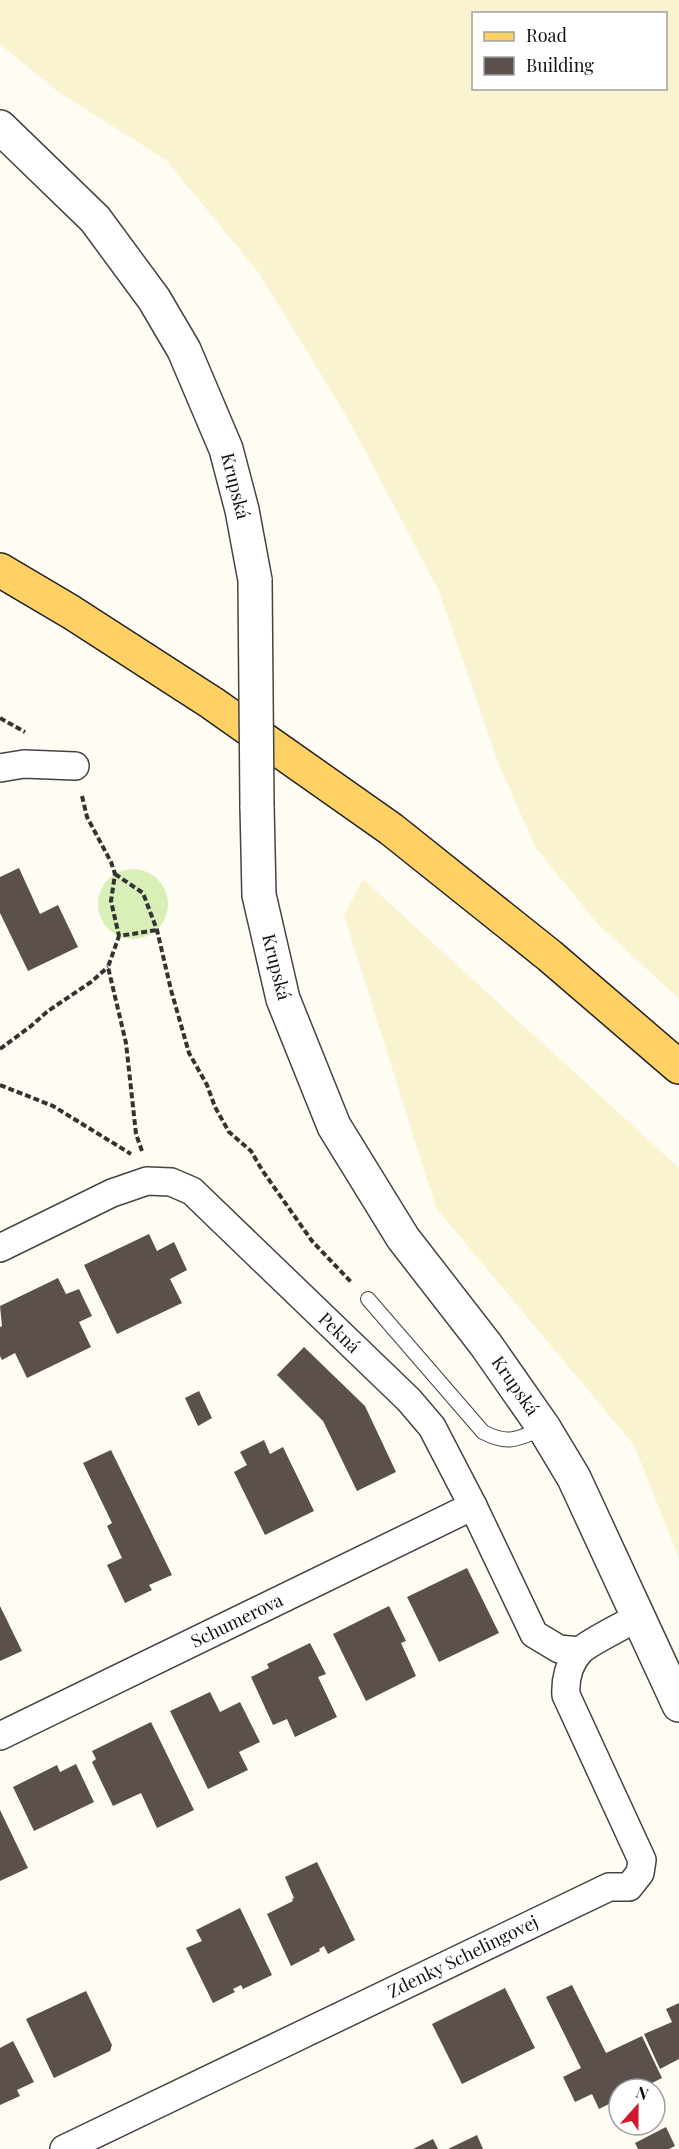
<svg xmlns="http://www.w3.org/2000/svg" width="679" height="2149" font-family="'Playfair Display',serif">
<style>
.farmland{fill:#f9f3d0;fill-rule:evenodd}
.green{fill:#d8efb8}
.building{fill:#5b504c}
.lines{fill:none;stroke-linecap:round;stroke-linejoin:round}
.service-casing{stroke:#444;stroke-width:16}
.minor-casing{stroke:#444;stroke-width:30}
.tertiary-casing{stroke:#444;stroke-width:36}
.primary-casing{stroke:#222;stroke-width:36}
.path{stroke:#333;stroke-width:4;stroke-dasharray:6 3;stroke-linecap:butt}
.service{stroke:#fff;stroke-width:14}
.minor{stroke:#fff;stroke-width:27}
.tertiary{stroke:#fff;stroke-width:33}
.primary{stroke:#ffd064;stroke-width:33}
.tertiary-bridge-casing{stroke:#444;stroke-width:36;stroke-linecap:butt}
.tertiary-bridge{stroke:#fff;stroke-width:33}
.labels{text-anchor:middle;stroke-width:6;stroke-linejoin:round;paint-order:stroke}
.street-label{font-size:18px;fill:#111;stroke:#fff}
</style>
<rect width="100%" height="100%" fill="#fffcf4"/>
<g class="farmland">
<path d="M0,0H679V999L597,923L536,848L499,765L439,591L347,417L259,273L166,160L57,91L0,44ZM474,14H666V88H474Z"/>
<path d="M363,879L679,1168V1558L634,1445L436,1208L344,915Z"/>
</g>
<circle class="green" cx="133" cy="904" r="35"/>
<g class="building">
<path d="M19,868L40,914L58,905L78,947L28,971L0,913V877Z"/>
<path d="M149,1234L157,1251L174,1242L187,1270L170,1279L182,1303L117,1334L84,1265Z"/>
<path d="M58,1278L66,1294L79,1289L92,1316L79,1322L91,1347L27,1378L15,1353L2,1360L0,1356V1327L2,1326L0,1306Z"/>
<path d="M304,1347L365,1406L396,1472L357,1491L323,1421L277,1375Z"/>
<path d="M199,1391L212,1418L198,1426L185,1398Z"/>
<path d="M264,1440L270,1454L283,1447L314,1511L265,1535L234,1472L247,1465L240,1452Z"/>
<path d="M111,1450L172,1575L149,1585L152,1590L125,1603L107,1565L122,1558L107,1526L112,1523L83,1463Z"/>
<path d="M467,1568L499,1633L439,1662L407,1597Z"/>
<path d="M0,1606L22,1651L0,1661Z"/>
<path d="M389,1606L406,1641L401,1643L416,1676L366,1701L333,1634Z"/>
<path d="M310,1643L326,1674L318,1677L337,1717L295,1737L287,1719L273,1725L251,1677L269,1668L267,1664Z"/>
<path d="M210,1692L220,1712L240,1702L260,1742L239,1752L248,1770L208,1789L170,1711Z"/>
<path d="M151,1722L194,1810L157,1828L141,1793L113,1806L92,1762L96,1759L92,1751Z"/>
<path d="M76,1764L94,1802L34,1831L13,1787L57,1765L60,1772Z"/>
<path d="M0,1810L28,1868L0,1881Z"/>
<path d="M317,1862L355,1940L328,1954L324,1946L319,1949L320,1951L291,1966L267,1914L293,1901L292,1899L294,1898L285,1877Z"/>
<path d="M240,1908L272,1975L243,1989L241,1985L233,1989L235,1992L213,2003L186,1948L202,1941L196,1930Z"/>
<path d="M572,1985L606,2053L642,2036L662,2078L640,2089H619V2099L599,2109L592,2094L575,2102L563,2077L581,2068L546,1997Z"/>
<path d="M505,1988L535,2048L462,2084L432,2024Z"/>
<path d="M86,1991L112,2045L110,2051L54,2078L26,2019Z"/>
<path d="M679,2003V2059L660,2069L644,2034L672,2022L666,2009Z"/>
<path d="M13,2041L34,2082L17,2090L20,2096L0,2105V2048Z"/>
<path d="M666,2127L675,2146L669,2149H638L635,2143Z"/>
<path d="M477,2135L483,2149H448L475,2136Z"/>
<path d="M433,2139L438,2149H413Z"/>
</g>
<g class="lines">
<defs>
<path id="service" d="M368,1299L483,1432C510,1446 518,1438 544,1428"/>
<g id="minor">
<path d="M0,768L24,764L75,766"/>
<path d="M0,1248L112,1193L147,1181L171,1182L192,1191L409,1400L432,1427L473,1506L534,1634L559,1649L580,1651"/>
<path d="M0,1736L473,1506"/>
<path d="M64,2149L609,1887H629L640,1873L642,1860L566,1695C565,1680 569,1663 580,1651C589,1642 625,1625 638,1617"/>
</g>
<g id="tertiary">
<path d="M0,127L95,219L154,299L184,350L226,449L242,510L255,580"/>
<path d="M257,806L259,895L283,999L334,1126L403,1238L486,1345L544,1428L574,1478L679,1705"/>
</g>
<path id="primary" d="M0,570L71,612L212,703L391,829L550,956L679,1067"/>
</defs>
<use href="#service" class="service-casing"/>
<use href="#minor" class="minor-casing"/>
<use href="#tertiary" class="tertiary-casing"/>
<use href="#primary" class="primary-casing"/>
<g class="path">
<path d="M0,718L25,732"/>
<path d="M82,796L87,817L111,862L115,874L111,901L119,936"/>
<path d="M115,874L143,893L157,930L171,990L189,1053L207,1085L215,1107L229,1132L251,1151L262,1170L312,1241L352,1283"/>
<path d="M0,1049L31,1026L48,1011L91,982L108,967"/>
<path d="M0,1085L53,1106L131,1154"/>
<path d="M142,1151L136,1134L126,1043L108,967L119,936L157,930"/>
</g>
<use href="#service" class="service"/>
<use href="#minor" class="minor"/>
<use href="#tertiary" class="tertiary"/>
<use href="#primary" class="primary"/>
<defs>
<path id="tertiary-bridge" d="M255,580L257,806"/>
</defs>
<use href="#tertiary-bridge" class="tertiary-bridge-casing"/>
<use href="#tertiary-bridge" class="tertiary-bridge"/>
</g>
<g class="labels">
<g class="street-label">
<text transform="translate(235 486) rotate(76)" y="6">Krupská</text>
<text transform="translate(276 967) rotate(76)" y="6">Krupská</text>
<text transform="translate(339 1333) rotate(44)" y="6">Pekná</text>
<text transform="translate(515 1386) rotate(55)" y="6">Krupská</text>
<text transform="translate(237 1621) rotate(-26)" y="6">Schumerova</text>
<text transform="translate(463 1957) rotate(-26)" y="6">Zdenky Schelingovej</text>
</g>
</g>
<rect x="472" y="12" width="195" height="78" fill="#ffffff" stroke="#a0a0a0" stroke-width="1.5"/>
<rect x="484" y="32" width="30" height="9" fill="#ffd064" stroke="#a0a0a0" stroke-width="1.5"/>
<text x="526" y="42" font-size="18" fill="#111111">Road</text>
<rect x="484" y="57" width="30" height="18" fill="#5b504c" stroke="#a0a0a0" stroke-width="1.5"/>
<text x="526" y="72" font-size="18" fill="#111111">Building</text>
<g transform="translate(637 2107) rotate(21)"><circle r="28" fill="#ffffff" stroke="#a0a0a0" stroke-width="1.5"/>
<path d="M0-4.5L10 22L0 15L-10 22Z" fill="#d0192d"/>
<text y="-9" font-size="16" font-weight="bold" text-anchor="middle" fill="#111111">N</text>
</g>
</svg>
